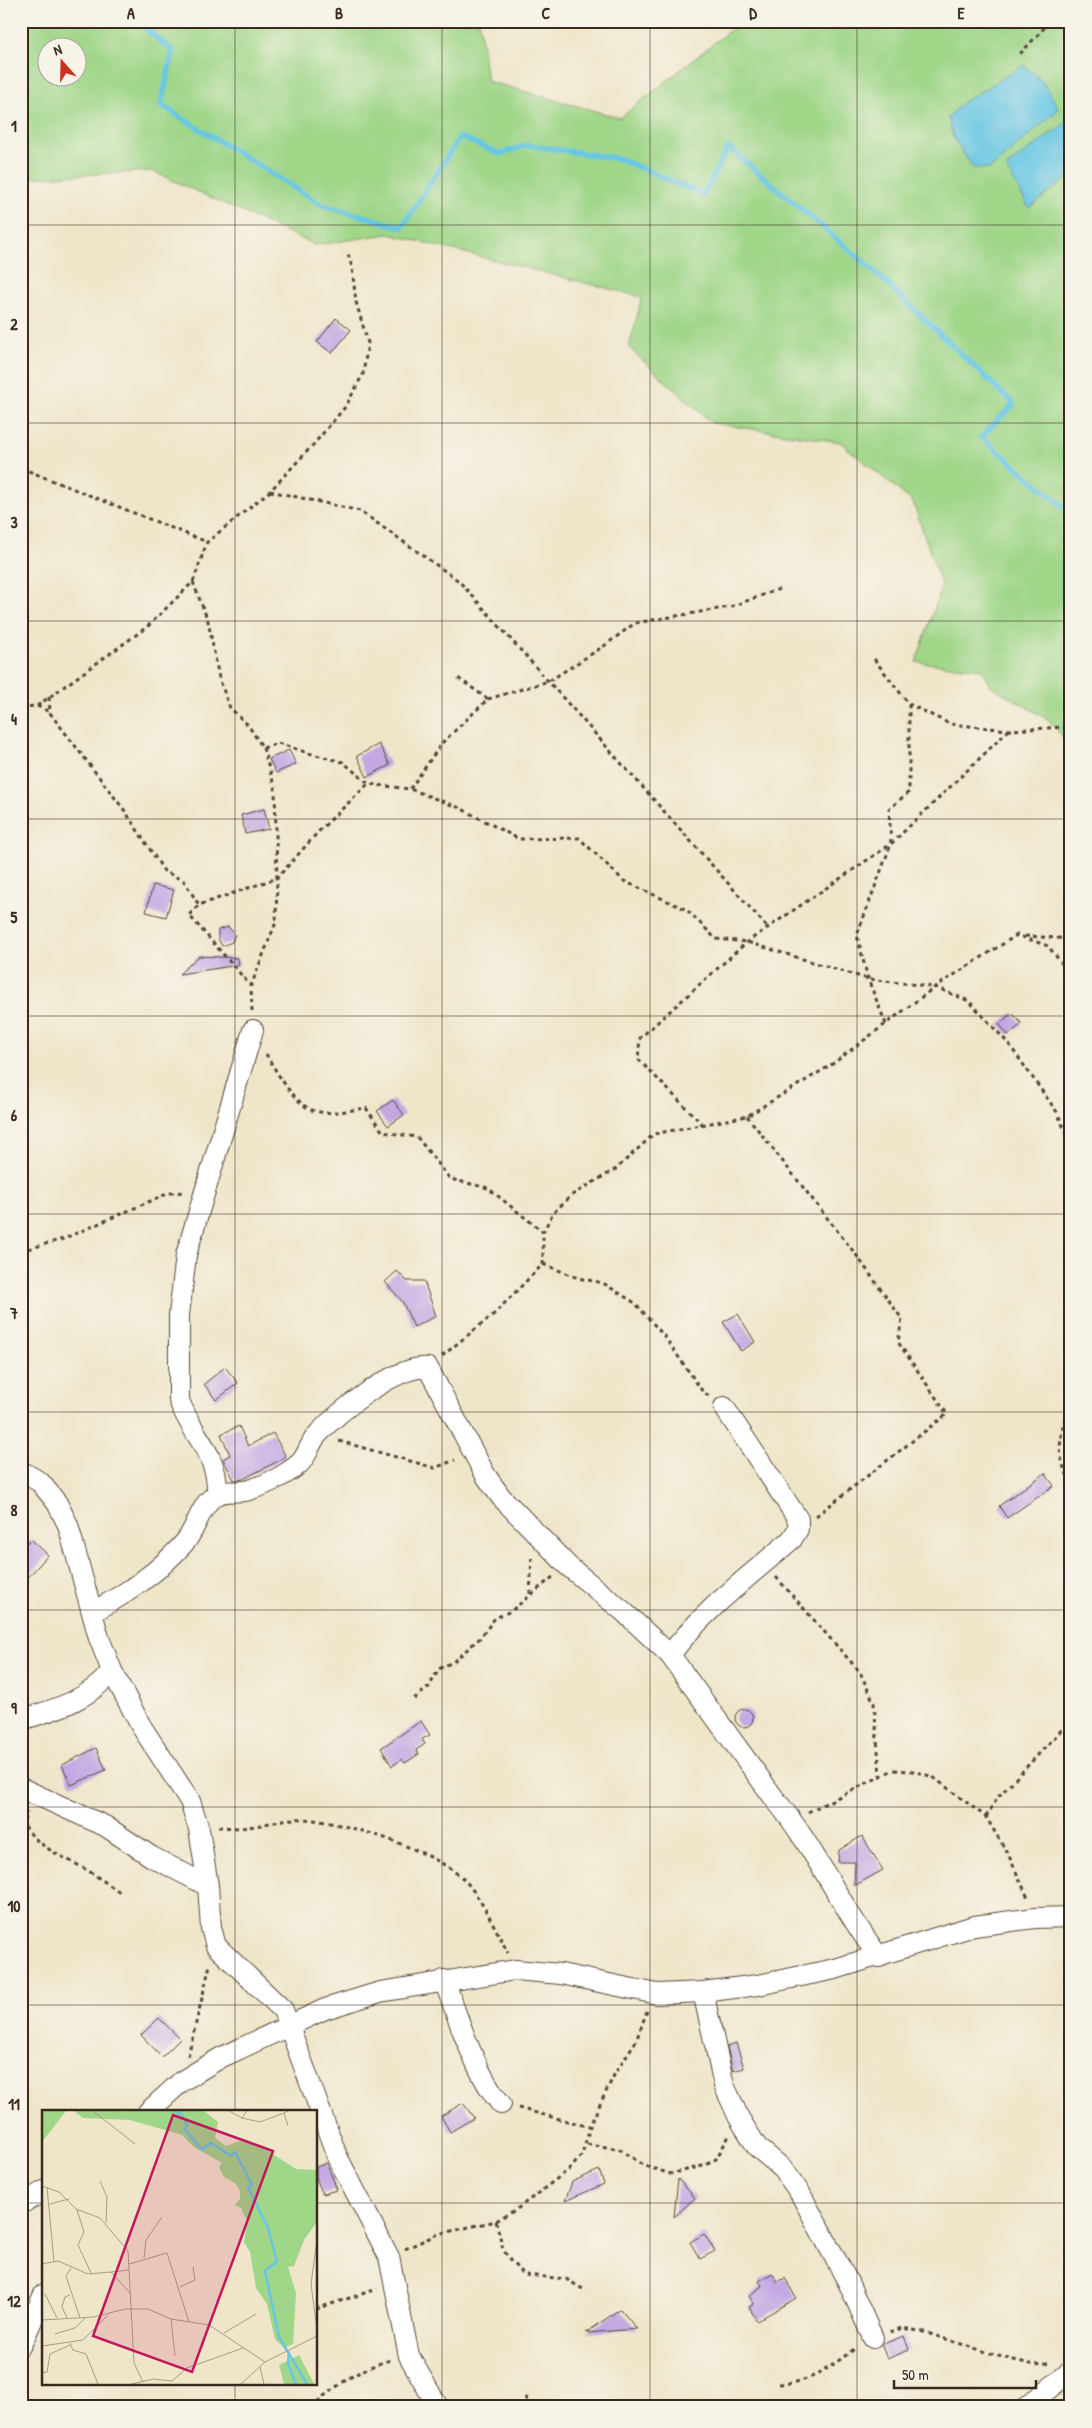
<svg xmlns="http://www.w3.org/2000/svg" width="1092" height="2428" font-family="'Patrick Hand',sans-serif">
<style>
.green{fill:#9fd688;stroke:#6d8053;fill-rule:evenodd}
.water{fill:#66c6e4;stroke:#507881}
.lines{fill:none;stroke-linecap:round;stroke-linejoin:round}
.stream{stroke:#66c6e4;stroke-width:5.5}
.building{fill:#c3a7e3}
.street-casing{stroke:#564638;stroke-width:22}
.path{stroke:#564638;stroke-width:3;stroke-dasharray:4 4;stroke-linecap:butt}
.street{stroke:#fff;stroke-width:20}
.grid{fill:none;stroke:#3b2a1e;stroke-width:1;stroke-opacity:0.55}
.inset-river{fill:none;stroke:#66c6e4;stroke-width:2.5}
.inset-road{fill:none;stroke:#a79b85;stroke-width:1}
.view{fill:#c2185b;fill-opacity:0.15;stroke:#c2185b;stroke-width:2.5}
.inset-edge{fill:none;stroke:#3b2a1e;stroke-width:2.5}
.neatline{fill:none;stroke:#3b2a1e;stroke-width:2}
.grid-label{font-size:16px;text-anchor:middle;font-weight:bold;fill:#3b2a1e}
</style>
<rect width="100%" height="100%" fill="#f7f3e8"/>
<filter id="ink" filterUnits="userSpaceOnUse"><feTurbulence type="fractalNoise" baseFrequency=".02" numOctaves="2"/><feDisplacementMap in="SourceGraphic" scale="10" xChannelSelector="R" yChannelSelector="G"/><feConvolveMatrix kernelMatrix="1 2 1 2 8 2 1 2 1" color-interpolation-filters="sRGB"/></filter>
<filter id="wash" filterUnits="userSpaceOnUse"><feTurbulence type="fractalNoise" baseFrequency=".0096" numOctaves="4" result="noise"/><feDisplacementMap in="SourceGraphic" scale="20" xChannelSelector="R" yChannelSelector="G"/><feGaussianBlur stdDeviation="1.12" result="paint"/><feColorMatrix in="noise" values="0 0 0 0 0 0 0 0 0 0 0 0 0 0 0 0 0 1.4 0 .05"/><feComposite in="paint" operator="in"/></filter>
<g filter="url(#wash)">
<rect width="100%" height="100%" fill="#efe6ca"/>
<path class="green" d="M21,21H479L487,81L620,118L739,23L1071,21V747L1049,720L991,686L982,669L916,662L942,586L913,502L840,442L712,423L629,348L642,297L389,234L315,245L152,171L21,178ZM48,48H78V78H48Z"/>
<g class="water">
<path d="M1024,65L1042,81L1059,109L990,169L973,168L953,137L948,118L962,103Z"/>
<path d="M1071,119V175L1029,208L1006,167Z"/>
</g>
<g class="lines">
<path class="stream" d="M136,21L173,51L161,105L322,205L402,227L460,137L500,154L527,145L620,159L704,195L728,147L865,263L1014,404L981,437L1071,513"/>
</g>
<g id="blocks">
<g class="building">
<path d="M336,318L351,330L332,353L317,342Z"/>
<path d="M379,744L390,765L367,777L357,756Z"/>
<path d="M289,750L296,764L276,773L269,759Z"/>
<path d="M264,809L269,829L245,834L241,815Z"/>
<path d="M153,885L174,890L166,917L146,912Z"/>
<path d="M228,927L235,934L232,942L222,946L218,938V930Z"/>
<path d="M199,956L238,958L239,965L179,974Z"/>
<path d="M1012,1013L1022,1024L1008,1035L999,1024Z"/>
<path d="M393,1100L404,1115L388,1126L377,1111Z"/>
<path d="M397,1271L407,1281H424L436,1316L414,1327L402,1301L385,1282Z"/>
<path d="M738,1314L755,1342L741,1351L723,1322Z"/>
<path d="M225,1367L238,1383L216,1400L204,1384Z"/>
<path d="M239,1426L248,1446L273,1433L286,1457L243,1479L234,1480L223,1459L230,1455L221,1434Z"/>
<path d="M1045,1473L1054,1486L1007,1518L999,1506Z"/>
<path d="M31,1539L48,1555L21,1585V1549Z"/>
<circle cx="744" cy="1718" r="9"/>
<path d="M421,1721L430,1735L422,1739L425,1744L416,1750L419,1754L405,1763L402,1759L392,1766L381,1748Z"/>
<path d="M96,1748L106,1770L71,1785L62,1765Z"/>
<path d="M862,1836L883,1870L854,1886L855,1862H838L839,1850Z"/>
<path d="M159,2018L180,2039L162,2057L141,2035Z"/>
<path d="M736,2043L744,2068L733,2071L727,2046Z"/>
<path d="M463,2103L474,2118L450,2132L441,2116Z"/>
<path d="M327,2163L337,2190L322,2194L316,2177V2167Z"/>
<path d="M599,2170L604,2184L565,2201L572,2182Z"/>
<path d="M678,2179L695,2198L674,2217Z"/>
<path d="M704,2234L715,2251L700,2259L690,2242Z"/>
<path d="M772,2273L778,2282L785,2278L796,2298L757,2321L749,2307L754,2304L749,2296L762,2286L759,2281Z"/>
<path d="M620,2309L637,2329L586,2333Z"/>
<path d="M904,2336L909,2350L887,2359L882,2346L883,2344Z"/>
</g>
</g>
</g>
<g filter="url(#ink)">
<use href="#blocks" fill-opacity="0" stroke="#564638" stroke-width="1"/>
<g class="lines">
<defs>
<g id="street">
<path d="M21,1471L40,1482L57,1503L68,1525L99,1638L112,1671L141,1726L190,1801L199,1829L208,1886L211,1928L216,1946L283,2010L337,2156L389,2257L409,2356L438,2407"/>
<path d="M217,1494C219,1454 191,1435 179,1400V1315L186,1255L253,1030"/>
<path d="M93,1612C127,1593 159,1572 185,1542C196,1529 200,1507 213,1497C224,1488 237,1494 249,1490C266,1485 286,1475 299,1464C307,1457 310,1443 317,1435C337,1413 397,1364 428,1368L486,1476L501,1497L568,1566L623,1611L670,1655L774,1798C815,1847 840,1906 879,1957"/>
<path d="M670,1655C703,1610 750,1576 792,1539L798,1529V1519L724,1407"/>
<path d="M21,1720C56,1709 89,1700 112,1671"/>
<path d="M21,1788L105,1826L152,1857L208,1886"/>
<path d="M444,1980C458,2018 475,2073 501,2104"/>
<path d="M703,1992L724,2085L739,2118L757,2147L783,2169L800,2193L848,2282L873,2338"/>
<path d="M148,2112L182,2081L220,2058L325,2009L380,1992L515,1970L561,1974L657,1994L703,1992L758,1985L835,1969L974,1926L1035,1918L1071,1917"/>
<path d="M21,2204L44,2191"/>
<path d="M21,2345L44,2294"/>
<path d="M1026,2407L1071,2371"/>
</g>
</defs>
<use href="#street" class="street-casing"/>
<g class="path">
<path d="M1020,54L1044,28L1036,21"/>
<path d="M21,468L207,542"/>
<path d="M270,491L360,511L459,581L768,928"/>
<path d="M193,582L208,621L219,678L230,708L248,725L263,748L275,788L277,878L199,905L189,915L251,986"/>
<path d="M874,659L909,704L950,724L1009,730L1066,727L1071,735"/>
<path d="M49,697L50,713L125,811L164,871L184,881L199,905"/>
<path d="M488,699L549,681L604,646L635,623L730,607L782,588"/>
<path d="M37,706L147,627L193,582L207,542L270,491L313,445L346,406L363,374L368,343L356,302L352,267L347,251"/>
<path d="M21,707L37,706L50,712"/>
<path d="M263,748L278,743L308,753L343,762L369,784L410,789L460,808L519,839L579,838L624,881L687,910L716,939L747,942L868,979L935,987L969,1001L1008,1043L1057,1112L1071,1145"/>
<path d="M410,789L442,743L488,699L458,678"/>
<path d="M1025,936L1071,939"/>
<path d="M252,1011L251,986L276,922L277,878L320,830L368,784"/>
<path d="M886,1024L868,979L857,935L891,844L889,809L909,792V704"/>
<path d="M266,1054C276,1071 293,1102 312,1110C328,1116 349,1110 366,1108L383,1132L417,1137L450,1179L488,1188L543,1232"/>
<path d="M747,1116L857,1256L902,1319L898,1342L947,1414L816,1516"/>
<path d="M703,1125L638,1059L640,1038L747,942L891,844L1009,730"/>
<path d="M21,1251L63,1239L169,1193L185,1192"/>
<path d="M543,1264L578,1278L603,1283L635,1303L664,1336L703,1392L711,1397"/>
<path d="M442,1356L494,1314L543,1264V1232L553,1213L572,1195L616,1169L654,1134L747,1116L831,1065L935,987L1017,935L1048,946L1071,975"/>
<path d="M1071,1403C1061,1427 1053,1457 1071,1480"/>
<path d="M339,1441L435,1468L455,1460"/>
<path d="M776,1577L860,1672L874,1703L880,1775"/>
<path d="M530,1594L532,1555"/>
<path d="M414,1699L429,1687L439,1669L454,1661L480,1638L495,1618L511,1611L554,1576"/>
<path d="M808,1812L893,1770L913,1771L933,1777L986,1817L1008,1854L1029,1900"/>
<path d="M986,1817L998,1797L1071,1720"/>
<path d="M21,1819C34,1847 61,1855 85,1869C98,1876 109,1886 122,1893"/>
<path d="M218,1827C228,1827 239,1829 248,1827C267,1825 286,1817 305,1819C348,1823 440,1851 468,1884C485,1905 496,1930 508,1953"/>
<path d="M21,1828L27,1812"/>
<path d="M188,2056L210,1965"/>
<path d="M518,2108L590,2127"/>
<path d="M587,2144L619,2149L645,2166L671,2174L706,2165L716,2159L729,2136"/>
<path d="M496,2221L503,2249L511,2262L525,2275L566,2279L586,2291"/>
<path d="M405,2249L438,2234L496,2221L517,2209L571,2168L582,2155L591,2123L615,2073L636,2041L647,2011"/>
<path d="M316,2309L377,2289"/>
<path d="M890,2332L902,2328L924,2332L1005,2358L1031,2364L1048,2363"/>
<path d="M779,2384C813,2383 831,2366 857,2347"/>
<path d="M525,2397L530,2407"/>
<path d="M311,2407C334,2387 361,2367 391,2360"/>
<path d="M859,2407C869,2398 878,2398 887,2407"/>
</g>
<use href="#street" class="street"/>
</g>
</g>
<path class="grid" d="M235,21V2112M442,21V2407M650,21V2407M857,21V2407M21,225H1071M21,423H1071M21,621H1071M21,819H1071M21,1016H1071M21,1214H1071M21,1412H1071M21,1610H1071M21,1807H1071M21,2005H1071M21,2203H44M316,2203H1071M235,2384V2407"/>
<g transform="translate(42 2110)">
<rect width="275" height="275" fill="#efe6ca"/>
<path d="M0,1H24L0,32ZM32,1H162L176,12L173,28L184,36L198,31L220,37L254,59L275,60V112L262,130L252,156L246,157L254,183L251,234L242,238L233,229L225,194L214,178L208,142L202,132L205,111L199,98L193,95L198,89V81L193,73L182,67L177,57L180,53L152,37L140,25L88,10L41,8ZM257,245L272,274H242L237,255Z" fill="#9fd688"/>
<path class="inset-river" d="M132,1L139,4L145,15L143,20L160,39L169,33L189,46L193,42L210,75L206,77L226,118L235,151L223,161L237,227L265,274M247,242L246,254L254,274"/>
<path class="inset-road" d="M51,1L93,34M187,1L200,8L205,1M200,8L218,12L242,3M246,16L242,3L246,1M58,71L65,87L64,113M0,76L17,82L34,99L58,108L86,141L92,253L101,272M5,77L12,152M8,94L27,89M35,100L42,122L36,135L49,163M275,130L269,174L275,220M102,148L104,130L120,107M0,154L16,151L46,164L69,162L88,183M87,154L125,143L147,212M29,158L24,166L38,208M69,162L86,160M138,177L153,170L151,157M3,184L15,208M25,208L20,197L23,187L28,185M129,209L133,246M0,210L52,207L83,199H106L129,209L167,215L223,252M182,223L214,204M13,224L33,218L43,208M28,233L31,240L44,244L56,274M0,236L41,230L66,205M218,257L222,274M0,263L5,262L8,244L28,235M90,274L111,269L130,271L145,258L201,238M199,274L223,252L275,226"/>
<path class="view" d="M131,5L231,41L150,262L51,226Z"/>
<rect width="275" height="275" class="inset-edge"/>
</g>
<rect width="1092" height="2428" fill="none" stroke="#f7f3e8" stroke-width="55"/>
<g transform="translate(62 62) rotate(340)"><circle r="24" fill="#f7f3e8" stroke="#aca397"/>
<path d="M0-4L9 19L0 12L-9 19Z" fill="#c8321e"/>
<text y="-8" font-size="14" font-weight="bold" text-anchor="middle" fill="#3b2a1e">N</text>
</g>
<path d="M894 2380v8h142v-8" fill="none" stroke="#3b2a1e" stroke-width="2.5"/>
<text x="902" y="2380" font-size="15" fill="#3b2a1e" stroke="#f7f3e8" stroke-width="4" paint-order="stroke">50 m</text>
<rect x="28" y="28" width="1036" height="2372" class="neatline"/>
<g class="grid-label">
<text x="131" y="19">A</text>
<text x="339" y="19">B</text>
<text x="546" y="19">C</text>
<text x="753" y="19">D</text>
<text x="961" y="19">E</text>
<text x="14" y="132">1</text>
<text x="14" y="330">2</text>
<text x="14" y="528">3</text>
<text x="14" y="725">4</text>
<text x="14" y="923">5</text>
<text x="14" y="1121">6</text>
<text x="14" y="1319">7</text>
<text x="14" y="1516">8</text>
<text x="14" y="1714">9</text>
<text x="14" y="1912">10</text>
<text x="14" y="2110">11</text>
<text x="14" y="2307">12</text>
</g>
</svg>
